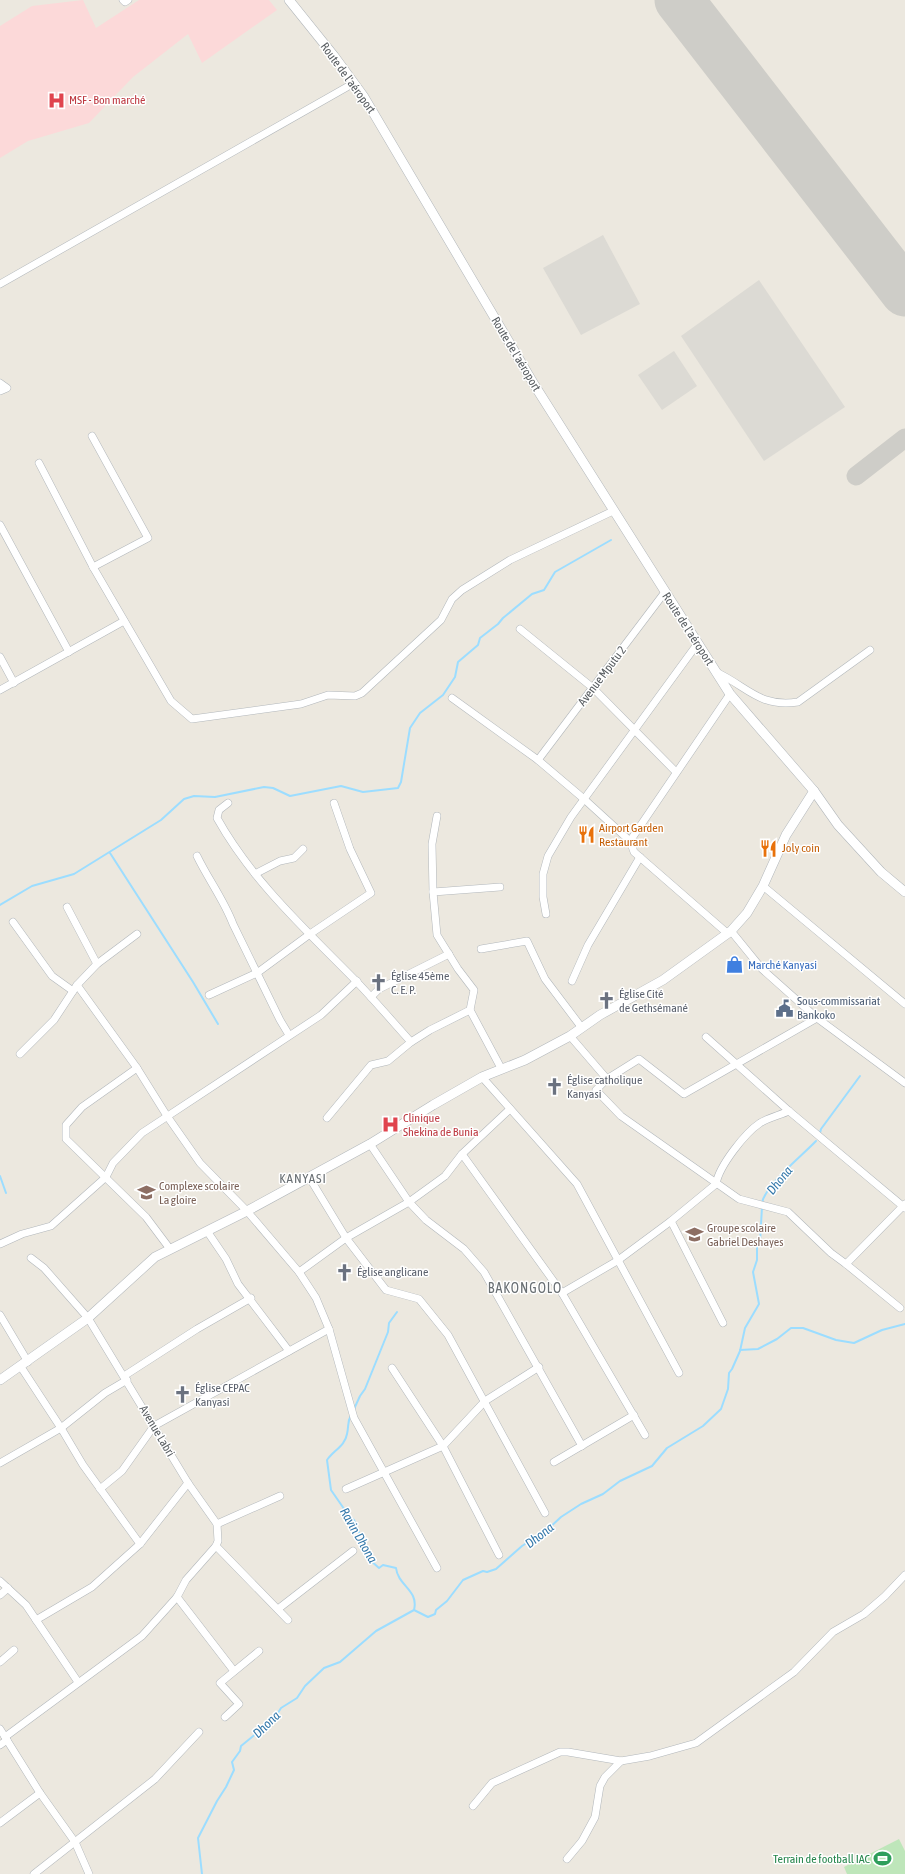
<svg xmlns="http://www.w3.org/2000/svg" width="905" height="1874" font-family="'Asap Condensed',sans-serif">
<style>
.industrial{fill:#dcdad4}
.medical{fill:#fcd9d9}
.green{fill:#bee6ba}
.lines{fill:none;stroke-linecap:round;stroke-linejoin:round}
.stream{stroke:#9cddff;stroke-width:2}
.taxiway{stroke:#cecdc8;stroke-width:19}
.runway{stroke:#cecdc8;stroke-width:49}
.minor-casing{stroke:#b2b7bb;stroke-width:8}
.tertiary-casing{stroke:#b2b7bb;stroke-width:10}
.minor{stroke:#fff;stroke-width:7}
.tertiary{stroke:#fff;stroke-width:9}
.labels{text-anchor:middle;stroke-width:3;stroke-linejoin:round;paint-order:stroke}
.street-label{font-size:12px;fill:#585d61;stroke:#fff}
.health-label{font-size:12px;fill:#be3a42;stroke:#fff;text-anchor:start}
.food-label{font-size:12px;fill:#c56008;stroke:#fff;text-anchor:start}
.shop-label{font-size:12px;fill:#366cbe;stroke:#fff;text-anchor:start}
.worship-label{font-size:12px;fill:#5b616d;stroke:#fff;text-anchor:start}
.service-label{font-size:12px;fill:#4e5e75;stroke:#fff;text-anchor:start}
.education-label{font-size:12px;fill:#785e54;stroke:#fff;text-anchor:start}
.leisure-label{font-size:12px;fill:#27864d;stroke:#fff;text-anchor:end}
.neighbourhood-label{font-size:13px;letter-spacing:1px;fill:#696f73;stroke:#fff}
.water-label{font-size:13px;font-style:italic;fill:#3579ab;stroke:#fff}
.quarter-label{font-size:14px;letter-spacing:1px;fill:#696f73;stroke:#fff}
</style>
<rect width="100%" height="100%" fill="#ece8df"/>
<g class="industrial">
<path d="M603,235L640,304L581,335L543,268Z"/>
<path d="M759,280L845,407L764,461L681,336Z"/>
<path d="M674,351L697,386L662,410L638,375Z"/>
</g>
<path class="medical" d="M83,0L96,28L139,0H269L277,10L202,63L188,34L133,77L89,123L28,141L0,158V26L32,6Z"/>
<path class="green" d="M899,1839L905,1851V1874H847L844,1867Z"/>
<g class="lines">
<g class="stream">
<path d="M110,853L193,982L218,1024"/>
<path d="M0,905L32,886L74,874L161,820L184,799L194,796L215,797L264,787L273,788L290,796L341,786L363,792L398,788L401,782L410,728L420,713L443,695L455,677L458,662L478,645L480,638L498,624L503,618L532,594L544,590L555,572L611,540"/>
<path d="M820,1133L821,1129L860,1076"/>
<path d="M0,1176L6,1193"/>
<path d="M762,1203C765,1185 803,1155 816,1141"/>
<path d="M740,1350L758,1349L777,1339L791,1328H803L836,1340L854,1343L882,1330L905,1324"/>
<path d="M354,1409L360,1396L365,1389L388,1332L389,1323L397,1312"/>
<path d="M351,1415C347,1422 349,1426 347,1434C345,1446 334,1450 327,1460L331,1490L349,1516L354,1520L370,1560L379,1568L383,1565L396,1568C398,1586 419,1590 414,1610"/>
<path d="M202,1874L198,1838L217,1801L226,1787L234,1770L232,1762L240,1751L241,1746L274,1719L281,1708L297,1698L305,1686L324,1668L340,1662L376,1631L414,1610L428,1617L435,1614L436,1610L447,1601L463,1580L483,1571L487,1572L496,1569L522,1546L547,1530L561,1517L581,1504L603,1494L620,1481L652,1466L667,1448L703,1426L721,1409L728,1389L729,1373L732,1369L740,1351L745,1328L759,1304L753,1272L757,1260V1246L760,1242L762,1207"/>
</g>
<path class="taxiway" d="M856,476L905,438"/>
<path class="runway" d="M679,0L905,292"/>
<defs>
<g id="minor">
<path d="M123,0L125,2L128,0"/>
<path d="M0,284L354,83"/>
<path d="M0,383L7,388L0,391"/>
<path d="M92,436L148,538L93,567"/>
<path d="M39,463L93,567L171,701L192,719L301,704L328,695L355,696L362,693L441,620L452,599L462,590L510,560L613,511"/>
<path d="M0,525L69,652"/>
<path d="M520,629L593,688L676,772"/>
<path d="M0,657L14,683"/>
<path d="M716,672C748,687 760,708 798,702L870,650"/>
<path d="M0,690L124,621"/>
<path d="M452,698L538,760L584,799L630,841"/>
<path d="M538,760L665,592"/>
<path d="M228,803L219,810L217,818C252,881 306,930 356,981C375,1001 393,1022 411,1042"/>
<path d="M437,816L432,844L433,892L437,935L458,969L474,990L470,1010L501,1068"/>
<path d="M197,856C208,879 224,900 233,924L280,1020L289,1035"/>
<path d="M255,874L280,861L294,858L303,849"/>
<path d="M763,886L905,1004"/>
<path d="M433,892L500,887"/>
<path d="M67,907L97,964"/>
<path d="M546,914L543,897V874L548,856L571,817L698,643"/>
<path d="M13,922L52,976L73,991"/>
<path d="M731,931L762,969L817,1018L905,1083"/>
<path d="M727,933L634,852L630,841L730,694"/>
<path d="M481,949L527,941L545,979L582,1028"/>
<path d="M572,981L588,945L640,857"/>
<path d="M77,985L137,1068L167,1116L200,1163L247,1211L299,1272L316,1298L329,1329L354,1418L437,1568"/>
<path d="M209,995L257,973L310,934L371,893L350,849L334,803"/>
<path d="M371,997L379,989L449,954"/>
<path d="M570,1036L607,1079L596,1090L621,1116L739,1199L788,1212L831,1253L846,1264L900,1308"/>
<path d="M706,1037L789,1111L905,1208"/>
<path d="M20,1054L54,1020L77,985L97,964L137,934"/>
<path d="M137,1068L82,1107L66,1125V1139L146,1217L170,1249"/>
<path d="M482,1077L577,1184L679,1373"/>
<path d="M607,1079L639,1059L684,1094L817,1018"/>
<path d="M327,1118L371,1065L388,1061L411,1042L430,1030L470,1010"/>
<path d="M370,1144L409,1202L426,1220L464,1249L484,1272L582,1446"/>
<path d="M462,1154L562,1293L645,1435"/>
<path d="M309,1177L346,1238L386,1290L419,1299L448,1335L545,1513"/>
<path d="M671,1221L723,1323"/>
<path d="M207,1231L226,1259L238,1284L289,1351"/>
<path d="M0,1244L22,1234L51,1226L106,1177L113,1163L142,1133L321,1015L357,981"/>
<path d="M846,1264L905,1204"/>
<path d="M299,1272L346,1238L409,1202L445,1176L462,1154L510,1109"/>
<path d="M562,1293L617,1261L671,1221L716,1184C719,1166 745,1133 760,1123C768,1118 780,1115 789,1111"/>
<path d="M0,1315L28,1362"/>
<path d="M21,1367L61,1428L83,1465L140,1544"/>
<path d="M392,1368L443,1446L499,1555"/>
<path d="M124,1376L197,1329L251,1298"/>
<path d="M554,1462L634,1415"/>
<path d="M0,1463L61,1428L105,1393L127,1380"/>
<path d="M100,1489L122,1471L154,1426L329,1329"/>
<path d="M346,1489L443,1446L485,1401L539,1367"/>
<path d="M217,1524L280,1496"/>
<path d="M216,1546L288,1620"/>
<path d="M0,1581L26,1605L78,1682"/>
<path d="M0,1595L8,1588"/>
<path d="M177,1597L234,1671"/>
<path d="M278,1609L353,1551"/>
<path d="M36,1620L92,1587L140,1544L188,1483"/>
<path d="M0,1662L14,1650"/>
<path d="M225,1717L239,1704L220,1683L259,1651"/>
<path d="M0,1729L40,1793L75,1842L89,1874"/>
<path d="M5,1737L142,1636L177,1597L186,1580L216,1546L218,1541L217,1524L188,1483L88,1318L44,1268L31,1258"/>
<path d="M0,1745L7,1740"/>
<path d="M473,1806L492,1783L560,1752H568L621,1761L650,1756L696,1743L794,1672L833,1632L864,1614L885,1596L905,1575"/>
<path d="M0,1823L40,1793"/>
<path d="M567,1859L582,1841L595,1817L600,1786L605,1777L621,1761"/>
<path d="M34,1874L155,1779L199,1732"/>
</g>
<g id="tertiary">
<path d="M289,0L334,56L364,97L535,386L730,694L814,791L838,825L881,872L905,892"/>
<path d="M0,1380L88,1318L155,1257L247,1211L370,1144L433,1105L482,1077L525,1060L570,1036L600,1015L663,980L731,931L747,913L763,886L786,835L814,791"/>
</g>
</defs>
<use href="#minor" class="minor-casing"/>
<use href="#tertiary" class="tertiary-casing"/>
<use href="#minor" class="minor"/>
<use href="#tertiary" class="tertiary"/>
</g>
<defs>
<symbol id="hospital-bare" viewBox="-9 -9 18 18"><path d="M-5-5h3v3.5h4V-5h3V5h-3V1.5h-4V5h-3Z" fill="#e0444e" stroke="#fff" stroke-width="2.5" paint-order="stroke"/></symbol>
<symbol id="restaurant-bare" viewBox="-9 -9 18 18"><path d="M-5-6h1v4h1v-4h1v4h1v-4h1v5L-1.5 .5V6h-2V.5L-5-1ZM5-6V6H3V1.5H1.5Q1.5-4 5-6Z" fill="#e8710a" stroke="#fff" stroke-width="2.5" paint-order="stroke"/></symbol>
<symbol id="shop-bare" viewBox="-9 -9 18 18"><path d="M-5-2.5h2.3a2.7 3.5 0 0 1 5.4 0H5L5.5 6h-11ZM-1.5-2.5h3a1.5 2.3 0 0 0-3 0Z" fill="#3f7fe0" stroke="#fff" stroke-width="2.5" paint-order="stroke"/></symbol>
<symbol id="church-bare" viewBox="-9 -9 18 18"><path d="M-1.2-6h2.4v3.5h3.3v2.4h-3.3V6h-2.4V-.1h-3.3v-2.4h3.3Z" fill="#6b7280" stroke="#fff" stroke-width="2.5" paint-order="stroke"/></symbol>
<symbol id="civic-bare" viewBox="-9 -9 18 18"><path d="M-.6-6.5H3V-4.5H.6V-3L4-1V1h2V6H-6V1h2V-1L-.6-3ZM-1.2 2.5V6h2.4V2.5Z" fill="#5c6f8a" stroke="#fff" stroke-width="2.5" paint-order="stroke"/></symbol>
<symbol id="school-bare" viewBox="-9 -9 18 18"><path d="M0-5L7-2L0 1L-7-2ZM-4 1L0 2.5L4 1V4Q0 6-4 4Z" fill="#8d6e63" stroke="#fff" stroke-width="2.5" paint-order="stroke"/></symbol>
<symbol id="stadium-bare" viewBox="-9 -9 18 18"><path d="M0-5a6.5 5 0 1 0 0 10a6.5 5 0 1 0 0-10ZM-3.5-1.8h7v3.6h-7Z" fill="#2e9e5b" stroke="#fff" stroke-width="2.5" paint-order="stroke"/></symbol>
</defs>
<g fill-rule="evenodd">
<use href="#hospital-bare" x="44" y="88" width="25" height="25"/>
<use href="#restaurant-bare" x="574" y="822" width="25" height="25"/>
<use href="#restaurant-bare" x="756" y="836" width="25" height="25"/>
<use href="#shop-bare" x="722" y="952" width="25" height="25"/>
<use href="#church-bare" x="366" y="970" width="25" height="25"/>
<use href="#church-bare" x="594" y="988" width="25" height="25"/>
<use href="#civic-bare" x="772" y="996" width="25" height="25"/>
<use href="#church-bare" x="542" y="1074" width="25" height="25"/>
<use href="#hospital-bare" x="378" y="1112" width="25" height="25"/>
<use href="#school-bare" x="134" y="1180" width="25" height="25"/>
<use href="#school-bare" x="682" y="1222" width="25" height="25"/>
<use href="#church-bare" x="332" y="1260" width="25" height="25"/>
<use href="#church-bare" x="170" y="1382" width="25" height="25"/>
<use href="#stadium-bare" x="870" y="1846" width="25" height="25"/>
</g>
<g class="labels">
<g class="street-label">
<text transform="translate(348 78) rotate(54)" y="4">Route de l'aéroport</text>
<text transform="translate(516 354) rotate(59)" y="4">Route de l'aéroport</text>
<text transform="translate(688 629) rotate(57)" y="4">Route de l'aéroport</text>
<text transform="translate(602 676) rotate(-53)" y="4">Avenue Mputu 2</text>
<text transform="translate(157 1431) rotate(59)" y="4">Avenue Labri</text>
</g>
<g class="health-label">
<text x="69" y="104">MSF - Bon marché</text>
<text x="403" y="1122">Clinique<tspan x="403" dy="14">Shekina de Bunia</tspan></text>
</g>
<g class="food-label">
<text x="599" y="832">Airport Garden<tspan x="599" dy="14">Restaurant</tspan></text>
<text x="782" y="852">Joly coin</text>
</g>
<g class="shop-label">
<text x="748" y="969">Marché Kanyasi</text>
</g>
<g class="worship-label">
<text x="391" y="980">Église 45ème<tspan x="391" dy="14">C. E. P.</tspan></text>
<text x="619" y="998">Église Cité<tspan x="619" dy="14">de Gethsémané</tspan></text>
<text x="567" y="1084">Église catholique<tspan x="567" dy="14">Kanyasi</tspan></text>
<text x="357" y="1276">Église anglicane</text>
<text x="195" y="1392">Église CEPAC<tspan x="195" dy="14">Kanyasi</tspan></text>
</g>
<g class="service-label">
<text x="797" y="1005">Sous-commissariat<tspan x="797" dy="14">Bankoko</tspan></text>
</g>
<g class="education-label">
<text x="159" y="1190">Complexe scolaire<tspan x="159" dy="14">La gloire</tspan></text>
<text x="707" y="1232">Groupe scolaire<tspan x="707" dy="14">Gabriel Deshayes</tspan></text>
</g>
<g class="leisure-label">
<text x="870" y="1863">Terrain de football IAC</text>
</g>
<g class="neighbourhood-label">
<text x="303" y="1183">KANYASI</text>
</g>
<g class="water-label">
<text transform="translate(779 1180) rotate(-51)" y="5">Dhona</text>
<text transform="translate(359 1535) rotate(60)" y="5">Ravin Dhona</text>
<text transform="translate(539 1535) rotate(-38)" y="5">Dhona</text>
<text transform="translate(266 1724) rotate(-44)" y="5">Dhona</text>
</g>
<g class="quarter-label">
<text x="525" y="1293">BAKONGOLO</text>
</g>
</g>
</svg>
